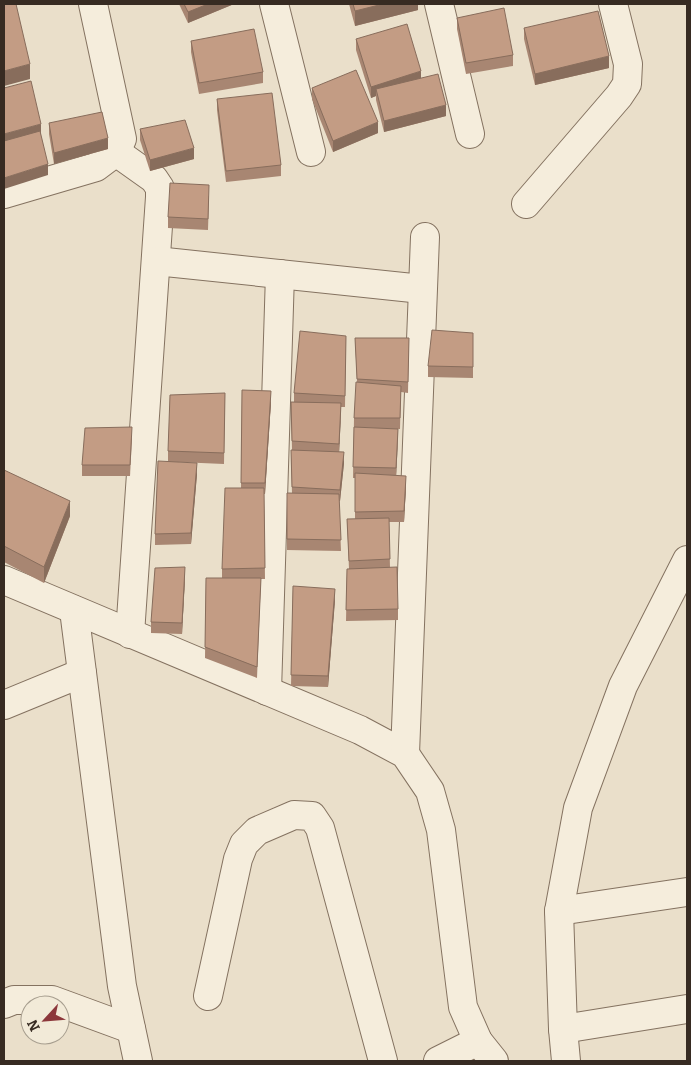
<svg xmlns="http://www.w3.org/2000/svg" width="691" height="1065" font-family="Bitter,serif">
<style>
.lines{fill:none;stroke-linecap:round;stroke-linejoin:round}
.minor-casing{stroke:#847260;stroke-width:30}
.minor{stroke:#f5eddc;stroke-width:28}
.wall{fill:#a88672}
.shaded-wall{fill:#886d5c}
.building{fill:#c39c84;stroke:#886d5c}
</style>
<rect width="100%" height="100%" fill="#eadfca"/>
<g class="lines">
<defs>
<g id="minor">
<path d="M274,4L311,152"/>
<path d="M439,4L470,134"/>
<path d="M116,152L154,179L160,188V197L130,634"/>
<path d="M4,194L96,167L116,152L122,139L93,4"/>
<path d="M526,204L619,96L627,84L628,64L613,4"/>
<path d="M156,261L422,289"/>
<path d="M4,580L360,730L405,754L430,791L441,830L463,1007L478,1041L494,1061"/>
<path d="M74,610L122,986L138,1061"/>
<path d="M267,691L280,274"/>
<path d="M4,705L82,673"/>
<path d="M405,754L425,237"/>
<path d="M559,911L687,892"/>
<path d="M208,996L238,859L244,844L257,831L294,815L312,816L320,828L383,1061"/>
<path d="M4,1004L14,1000H52L131,1029"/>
<path d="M563,1029L687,1009"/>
<path d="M438,1061L478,1041"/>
<path d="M566,1061L563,1029L559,911L578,808L623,686L687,560"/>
</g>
</defs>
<use href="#minor" class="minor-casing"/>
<use href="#minor" class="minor"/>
</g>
<g class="wall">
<path d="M179,4H234L188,23Z"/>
<path d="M349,4H418V10L355,26Z"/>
<path d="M457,18L513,55V66L466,74L457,29Z"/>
<path d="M524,28L609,68L535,85L524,39Z"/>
<path d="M356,39L421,78L446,116L384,132L376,100V96L371,98L356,50Z"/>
<path d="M191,41L263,72V83L199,94L191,52Z"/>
<path d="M312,88L378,133L333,152L312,99Z"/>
<path d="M217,99L281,165V176L226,182L217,110Z"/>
<path d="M49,123L108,149L54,164L49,134Z"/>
<path d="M140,129L194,159L150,171L140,140Z"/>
<path d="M209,196L208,230L168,228V217Z"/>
<path d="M473,333V378L428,377V366Z"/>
<path d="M346,336L345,407H341L339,452L344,463L340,501H339L341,551L287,550V493H292L291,461L292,450L291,402H294V393Z"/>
<path d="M355,338H409L408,393L401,392L400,429H398L396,475L406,487L404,522H389L390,568L398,609V620L346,621L347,569H349L347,519H355V478H353L354,418L357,382Z"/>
<path d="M242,390L271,402L265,494H264L265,579H261L257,678L205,658L206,578H222V569L241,488Z"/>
<path d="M225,393L224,464L178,462L197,474L191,544L155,545V534L168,462V451Z"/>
<path d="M132,438L130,476H82V465Z"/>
<path d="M4,470L70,516L44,583L4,562Z"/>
<path d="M185,578L182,634L151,633V622Z"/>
<path d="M293,586L335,600L328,687L291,686Z"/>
</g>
<g class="shaded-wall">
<path d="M208,4H234L188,23V12Z"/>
<path d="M383,4H418V10L355,26V11Z"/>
<path d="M609,56V68L535,85V74Z"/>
<path d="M30,64V79L4,86V71Z"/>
<path d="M421,71V82L376,89V96L371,98V87Z"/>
<path d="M446,105V116L384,132V121Z"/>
<path d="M378,122V133L333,152V141Z"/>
<path d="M41,124V135L4,146V134Z"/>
<path d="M108,138V149L54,164V153Z"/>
<path d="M194,148V159L150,171V160Z"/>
<path d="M48,164V175L4,189V178Z"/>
<path d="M271,391V402L265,494V483Z"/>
<path d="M341,403V414L339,455V444Z"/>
<path d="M398,429V440L396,479V468Z"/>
<path d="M344,452V463L340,501V490Z"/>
<path d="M197,463V474L191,544V533Z"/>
<path d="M406,476V487L404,522V511Z"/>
<path d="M70,501V516L44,583V567Z"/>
<path d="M185,567V578L182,634V623Z"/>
<path d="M335,589V600L328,687V676Z"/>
</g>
<g class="building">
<path d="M4,4H16L30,64L4,71Z"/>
<path d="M184,4H208L188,12Z"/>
<path d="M353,4H383L355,11Z"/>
<path d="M504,8L513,55L466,63L457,18Z"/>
<path d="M598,11L609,56L535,74L524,28Z"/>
<path d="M407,24L421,71L371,87L356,39Z"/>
<path d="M254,29L263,72L199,83L191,41Z"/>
<path d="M356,70L378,122L333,141L312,88Z"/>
<path d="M438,74L446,105L384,121L376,89Z"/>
<path d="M31,81L41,124L4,134V88Z"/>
<path d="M272,93L281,165L226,171L217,99Z"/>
<path d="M102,112L108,138L54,153L49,123Z"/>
<path d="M185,120L194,148L150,160L140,129Z"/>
<path d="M40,131L48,164L4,178V141Z"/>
<path d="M170,183L209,185L208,219L168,217Z"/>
<path d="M432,330L473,333V367L428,366Z"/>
<path d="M300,331L346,336L345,396L294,393Z"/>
<path d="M355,338H409L408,382L357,379Z"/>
<path d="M356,382L401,386L400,418H354Z"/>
<path d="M242,390L271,391L265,483H241Z"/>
<path d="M225,393L224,453L168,451L170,395Z"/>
<path d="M291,402L341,403L339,444L292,441Z"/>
<path d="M132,427L130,465H82L85,428Z"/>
<path d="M354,427L398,429L396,468L353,467Z"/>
<path d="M291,450L344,452L340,490L292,487Z"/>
<path d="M158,461L197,463L191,533L155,534Z"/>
<path d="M4,470L70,501L44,567L4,546Z"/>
<path d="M355,473L406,476L404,511L355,512Z"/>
<path d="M225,488H264L265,568L222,569Z"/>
<path d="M287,493L339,494L341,540L287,539Z"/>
<path d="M389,518L390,559L349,561L347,519Z"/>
<path d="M185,567L182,623L151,622L155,568Z"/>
<path d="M397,567L398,609L346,610L347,569Z"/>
<path d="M206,578H261L257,667L205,647Z"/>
<path d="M293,586L335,589L328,676L291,675Z"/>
</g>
<rect width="691" height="1065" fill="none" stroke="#372b22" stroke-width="10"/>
<g transform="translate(45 1020) rotate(244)"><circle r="24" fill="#f2ead8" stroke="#a79e8f"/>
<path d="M0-4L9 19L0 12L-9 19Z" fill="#8c373b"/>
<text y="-8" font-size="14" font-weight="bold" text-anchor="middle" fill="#372b22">N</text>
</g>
</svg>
